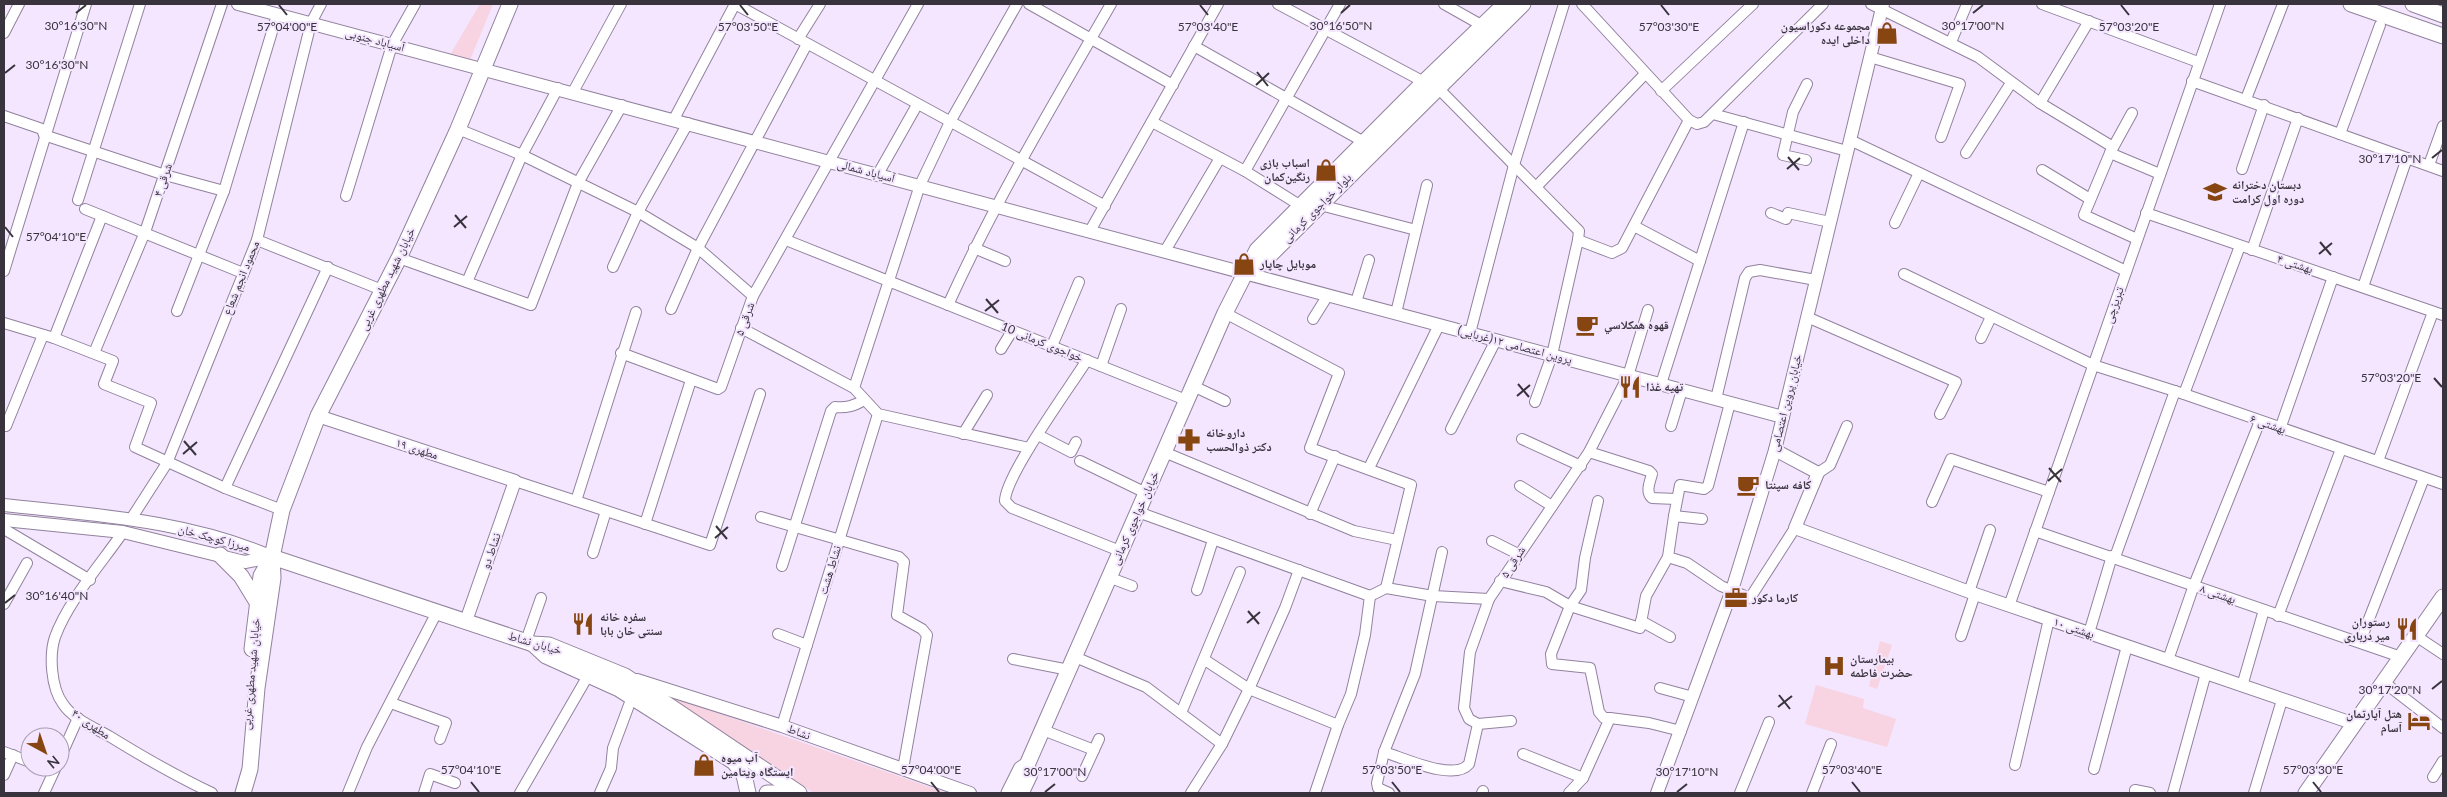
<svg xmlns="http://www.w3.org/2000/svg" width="2447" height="797" font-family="Lato,'Noto Naskh Arabic',sans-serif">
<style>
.green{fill:#f8d3e2}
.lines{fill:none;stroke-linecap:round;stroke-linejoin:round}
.minor-casing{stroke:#92829e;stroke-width:12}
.tertiary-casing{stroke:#92829e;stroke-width:14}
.secondary-casing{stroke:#92829e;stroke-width:17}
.minor{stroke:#fff;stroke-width:10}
.tertiary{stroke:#fff;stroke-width:12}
.secondary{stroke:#fff;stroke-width:15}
.ticks{fill:none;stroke:#39333e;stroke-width:2}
.labels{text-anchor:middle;stroke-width:4;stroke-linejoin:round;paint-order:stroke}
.poi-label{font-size:12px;font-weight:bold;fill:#39333e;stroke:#f3e6fe;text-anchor:start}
.street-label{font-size:12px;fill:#39333e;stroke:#f3e6fe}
.ticks-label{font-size:12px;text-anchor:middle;fill:#39333e;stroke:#f3e6fe;stroke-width:4;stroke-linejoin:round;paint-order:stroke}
</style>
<rect width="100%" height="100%" fill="#f3e6fe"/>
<g class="green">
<path d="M480,4H493L470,60L450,55Z"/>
<path d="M1880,641L1892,645L1877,689L1869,686Z"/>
<path d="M1816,685L1864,699L1863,708L1896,719L1887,747L1805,724Z"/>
<path d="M654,691L947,793H814Z"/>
</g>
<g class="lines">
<defs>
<g id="minor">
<path d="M1029,4L1173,85"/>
<path d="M1278,4L1424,82"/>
<path d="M1444,4L1483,26"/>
<path d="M1582,4L1689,120L1697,124L1704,122L1823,4"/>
<path d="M1871,4L1978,57L2040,103L2113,147"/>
<path d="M2042,4L2198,62"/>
<path d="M4,33L19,4"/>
<path d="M798,39L820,4"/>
<path d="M1951,42L1967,4"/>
<path d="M1194,46L1364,142"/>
<path d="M1870,57L1960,84L1941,137"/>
<path d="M2192,81L2443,171"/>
<path d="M1437,87L1579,231L1578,240"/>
<path d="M1661,91L1753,4"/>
<path d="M573,92L621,4"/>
<path d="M2246,99L2283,4"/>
<path d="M2040,103L2089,21"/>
<path d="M2132,113L2110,153L2084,215L2137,239"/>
<path d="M1713,114L1847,151"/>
<path d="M4,116L42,129L44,135L165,175L224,191"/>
<path d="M674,119L735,4L1105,206"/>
<path d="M1152,122L1245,171L1301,206"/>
<path d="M458,129L522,155L638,212L698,248L753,296"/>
<path d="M2340,134L2380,25"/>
<path d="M1850,140L2126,271"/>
<path d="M1966,153L2011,83"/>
<path d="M2110,153L2160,174"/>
<path d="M1806,160L1783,155L1793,112L1807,84"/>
<path d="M2429,165L2443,126"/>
<path d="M2242,169L2264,105"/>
<path d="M2042,170L2090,199"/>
<path d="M1245,171L1340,4"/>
<path d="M878,174L917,105"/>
<path d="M1536,187L1645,74"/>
<path d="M346,196L392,45L415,4"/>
<path d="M78,200L140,4"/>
<path d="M1320,205L1416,230"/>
<path d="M85,209L243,273"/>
<path d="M1771,213L1786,219L1788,213L1830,222"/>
<path d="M2146,213L2443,315"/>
<path d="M1895,223L1919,173"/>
<path d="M1634,226L1700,261"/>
<path d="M1090,231L1218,4"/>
<path d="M257,240L382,290"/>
<path d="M786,240L1186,400"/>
<path d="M974,248L1005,261"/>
<path d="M2252,250L2298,118"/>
<path d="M1165,251L1220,158"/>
<path d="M399,258L531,305L578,183L622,105"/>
<path d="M613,267L638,212L688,123"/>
<path d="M4,271L86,4"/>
<path d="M1904,274L2093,365L2184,394L2443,484"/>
<path d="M467,282L522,155L558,88"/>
<path d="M2363,287L2407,158"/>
<path d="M1356,302L1369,260"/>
<path d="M948,305C995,201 1054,103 1111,4"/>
<path d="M671,309L698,248L807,44"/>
<path d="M177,311L224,191L277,15"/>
<path d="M1225,313L1339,373L1310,448L1411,485L1386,588"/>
<path d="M1396,313L1427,185"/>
<path d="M1807,317L1956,382L1940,414"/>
<path d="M1313,319L1328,295"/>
<path d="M4,323L54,338L113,361L104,384L151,403L135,447L225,488L282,510"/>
<path d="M741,328L854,388L878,414L1029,448"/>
<path d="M1470,333L1514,165L1564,4"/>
<path d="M54,338L102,216"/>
<path d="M1981,338L1991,317"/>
<path d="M1052,346L1079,282"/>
<path d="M1001,349L1012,331"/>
<path d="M94,353L145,232L222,4"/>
<path d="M621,353L718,389L721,387L753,296L918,4"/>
<path d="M1087,360C1070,387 1005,476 1005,501L1012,508L1120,551"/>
<path d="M1101,366L1121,309"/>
<path d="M1661,384L1744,122"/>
<path d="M1193,386L1225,401"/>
<path d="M854,388L920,185L950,122L1017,4"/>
<path d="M2184,394L2240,246"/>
<path d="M1716,399L1745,278L1749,272L1760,270L1816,280"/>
<path d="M1535,402L1552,355L1578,240L1612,253L1622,248L1689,120"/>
<path d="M4,425L6,426L43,335"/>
<path d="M1671,426L1682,390"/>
<path d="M1451,429L1496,340"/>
<path d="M2280,429L2333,277"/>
<path d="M963,434L987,395"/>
<path d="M1038,435L1071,452L1076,442"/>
<path d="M1522,439L1581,466"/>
<path d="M1164,452L1354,531L1397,540"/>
<path d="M1589,452L1649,471L1652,474C1650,482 1645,492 1652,498L1676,499"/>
<path d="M1080,461L1146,493"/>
<path d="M2378,461L2433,312"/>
<path d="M1369,468L1439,325"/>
<path d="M1818,473L1830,465L1847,426"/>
<path d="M515,481L710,545L760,394"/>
<path d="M1520,486L1552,506"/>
<path d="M225,488L328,267"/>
<path d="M576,501L636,312"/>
<path d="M1598,501L1585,558L1581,590L1570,606L1551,654L1552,664L1590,668L1599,712L1604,718H1610"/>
<path d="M1932,502L1951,459L2049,492"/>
<path d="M1138,512L1370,596L1386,588"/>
<path d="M1310,514L1335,456"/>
<path d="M1674,516L1680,485L1704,489L1708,486L1730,403"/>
<path d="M761,517L899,557L904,562L897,615L922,629L927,635L903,769"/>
<path d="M131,519L167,463L257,240L311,23L321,4"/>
<path d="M1702,519L1674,516L1668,557L1687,563L1721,586L1750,598L1795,528"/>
<path d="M645,524L691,380"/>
<path d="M4,529L90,580"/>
<path d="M2035,531L2401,657"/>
<path d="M123,532C101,564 68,601 55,637C49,655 51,688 63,704C73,719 93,727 109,736C143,757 176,776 212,793"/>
<path d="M1492,541L1518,554"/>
<path d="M593,553L606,511"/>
<path d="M2115,557L2175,391"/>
<path d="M782,566L831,411L835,407C847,408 854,406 864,400"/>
<path d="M1108,577L1132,586"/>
<path d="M1500,581L1546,592L1570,606L1640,628L1646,596L1668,557"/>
<path d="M1386,588L1433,596L1489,599"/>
<path d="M1197,590L1213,540"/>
<path d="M1969,592L1990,530"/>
<path d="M4,604L27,563"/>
<path d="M2009,606L2220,4"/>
<path d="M2278,616L2341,449"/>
<path d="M1641,621L1670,637"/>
<path d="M2089,633L2112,556"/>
<path d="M778,634L807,645"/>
<path d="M1961,636L1975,594"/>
<path d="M2416,636L2443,654"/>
<path d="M526,641L541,598"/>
<path d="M2360,642L2424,478"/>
<path d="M1075,657L1146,687L1222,744"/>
<path d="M1013,659L1069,670"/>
<path d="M1205,660L1249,689L1285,608L1299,570"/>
<path d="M2168,660L2194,585L2260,421"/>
<path d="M2385,683L2443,728"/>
<path d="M2242,686L2264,610"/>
<path d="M1660,688L1693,697"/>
<path d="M391,703L446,723L440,739"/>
<path d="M1181,713L1240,572"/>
<path d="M1478,724L1511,721"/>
<path d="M782,726L878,414"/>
<path d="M1043,730L1094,750"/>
<path d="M4,752L30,762"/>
<path d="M1384,752C1404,758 1454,782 1469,764L1478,724L1469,719L1464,708L1470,652L1489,599L1589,452L1628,376L1648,310"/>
<path d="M1523,754L1583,778"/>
<path d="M60,758L78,718"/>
<path d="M2015,765L2049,619"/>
<path d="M2094,769L2127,646"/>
<path d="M4,775L13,755"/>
<path d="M1082,776L1099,739"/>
<path d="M2433,777L2443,761"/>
<path d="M44,793L56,767"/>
<path d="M348,793L367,747L437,612"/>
<path d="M424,793L430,774L455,783"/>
<path d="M520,793L589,674"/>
<path d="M600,793L611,768L613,748L632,697"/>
<path d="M1191,793L1222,744L1249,689L1338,725"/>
<path d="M1315,793L1338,725L1351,694L1365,635L1370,596"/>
<path d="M1389,793L1378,788L1377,783L1384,752L1415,674L1442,552"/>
<path d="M1482,793L1483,791"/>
<path d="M1569,793L1583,778L1610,718L1649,723L1681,731"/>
<path d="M1740,793L1769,722"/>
<path d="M1812,793L1831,744"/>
<path d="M2135,793V790L2150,793"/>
<path d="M2173,793L2206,673"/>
<path d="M2254,793L2282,700"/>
</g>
<g id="tertiary">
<path d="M238,4L1783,417"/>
<path d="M318,416L515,481L466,621"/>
<path d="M1775,450L1818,473L1795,528L1975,594L2355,724"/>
<path d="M4,505C94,515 188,520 272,557"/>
<path d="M4,520L123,532L245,562L272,557"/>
<path d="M637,680L782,726L970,793"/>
<path d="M1657,793L1732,590L1775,450L1883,4"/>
</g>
<g id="secondary">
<path d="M2351,4L2443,36"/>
<path d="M2413,4L2443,15"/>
<path d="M1248,272L1266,259L1523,4"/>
<path d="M220,555L241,576L257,602"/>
<path d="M272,557L533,644L549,645L625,676L799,793"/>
<path d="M533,644L546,656L619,689L734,762L744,775L748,793"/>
<path d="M252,649L261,576L271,558"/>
<path d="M243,793L250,769L257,688L273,578L272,557L282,510L318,416L399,258L458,129L510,4"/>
<path d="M767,793H779"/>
<path d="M1009,793L1021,769L1027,765L1193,386L1225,313L1257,250L1424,82L1505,4"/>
<path d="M1021,793L1030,774L1028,769"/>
<path d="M2306,793L2443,597"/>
</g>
</defs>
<use href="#minor" class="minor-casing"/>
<use href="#tertiary" class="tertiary-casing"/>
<use href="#secondary" class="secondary-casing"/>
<use href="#minor" class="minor"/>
<use href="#tertiary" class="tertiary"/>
<use href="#secondary" class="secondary"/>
</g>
<path class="ticks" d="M279,5L287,15M740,5L748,15M1200,5L1208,15M1661,5L1669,15M2121,5L2129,15M76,13L86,5M1341,13L1350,5M1973,13L1983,5M1257,72L1268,86M5,73L15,65M1256,85L1269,73M1788,157L1799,170M2432,158L2442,150M1787,169L1800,158M455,215L466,228M5,227L13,237M454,227L467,216M2320,242L2331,255M2319,254L2332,243M986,299L998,313M985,311L999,300M2434,378L2442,387M1518,384L1529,397M1517,396L1530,385M184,441L196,455M183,454L197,442M2049,468L2061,482M2048,481L2062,469M716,526L727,539M715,538L728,527M5,603L15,595M1248,611L1259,624M1247,623L1260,612M2432,689L2442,681M1779,695L1790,709M1778,707L1792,696M471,782L479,792M931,782L939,792M1392,782L1400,792M1852,782L1860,792M2313,782L2321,792M1045,792L1055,784M1677,792L1687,784"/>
<defs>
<symbol id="shop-bare" viewBox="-9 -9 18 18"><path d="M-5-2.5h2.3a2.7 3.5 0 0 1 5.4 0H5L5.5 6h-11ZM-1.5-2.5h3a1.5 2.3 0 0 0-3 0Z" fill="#864511" stroke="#f3e6fe" stroke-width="2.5" paint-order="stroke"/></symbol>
<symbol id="school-bare" viewBox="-9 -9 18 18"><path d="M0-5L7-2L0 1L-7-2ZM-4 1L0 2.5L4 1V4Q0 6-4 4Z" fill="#864511" stroke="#f3e6fe" stroke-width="2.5" paint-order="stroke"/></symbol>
<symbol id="cafe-bare" viewBox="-9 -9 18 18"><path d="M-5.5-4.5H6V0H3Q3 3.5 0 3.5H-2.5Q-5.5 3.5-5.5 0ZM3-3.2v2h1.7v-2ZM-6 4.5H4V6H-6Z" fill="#864511" stroke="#f3e6fe" stroke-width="2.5" paint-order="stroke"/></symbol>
<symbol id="restaurant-bare" viewBox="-9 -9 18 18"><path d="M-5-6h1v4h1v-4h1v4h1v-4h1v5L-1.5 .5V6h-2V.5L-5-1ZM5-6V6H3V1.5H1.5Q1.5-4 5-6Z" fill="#864511" stroke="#f3e6fe" stroke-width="2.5" paint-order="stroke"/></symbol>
<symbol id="pharmacy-bare" viewBox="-9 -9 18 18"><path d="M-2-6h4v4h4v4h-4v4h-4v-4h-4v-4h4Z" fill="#864511" stroke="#f3e6fe" stroke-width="2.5" paint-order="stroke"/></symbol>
<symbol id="office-bare" viewBox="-9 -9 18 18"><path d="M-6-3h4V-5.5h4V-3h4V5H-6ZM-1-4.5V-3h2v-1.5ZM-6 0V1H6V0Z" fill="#864511" stroke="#f3e6fe" stroke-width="2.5" paint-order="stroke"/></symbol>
<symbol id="hospital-bare" viewBox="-9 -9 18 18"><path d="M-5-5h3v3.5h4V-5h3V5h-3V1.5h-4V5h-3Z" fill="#864511" stroke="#f3e6fe" stroke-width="2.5" paint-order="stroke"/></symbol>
<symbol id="hotel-bare" viewBox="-9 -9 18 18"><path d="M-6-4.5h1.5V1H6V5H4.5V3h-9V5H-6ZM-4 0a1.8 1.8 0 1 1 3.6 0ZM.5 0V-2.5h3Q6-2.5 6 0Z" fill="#864511" stroke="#f3e6fe" stroke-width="2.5" paint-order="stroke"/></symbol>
</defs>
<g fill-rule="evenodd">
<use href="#shop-bare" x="1871" y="17" width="32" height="32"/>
<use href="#shop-bare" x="1310" y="154" width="32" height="32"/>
<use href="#school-bare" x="2199" y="176" width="32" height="32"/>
<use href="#shop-bare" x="1228" y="248" width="32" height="32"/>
<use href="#cafe-bare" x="1571" y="309" width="32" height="32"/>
<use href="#restaurant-bare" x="1614" y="371" width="32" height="32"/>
<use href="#pharmacy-bare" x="1173" y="424" width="32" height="32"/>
<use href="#cafe-bare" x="1732" y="469" width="32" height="32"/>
<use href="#office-bare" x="1720" y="582" width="32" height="32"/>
<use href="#restaurant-bare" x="567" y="608" width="32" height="32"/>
<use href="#restaurant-bare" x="2391" y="613" width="32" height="32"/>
<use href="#hospital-bare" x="1818" y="650" width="32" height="32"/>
<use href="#hotel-bare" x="2403" y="705" width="32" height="32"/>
<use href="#shop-bare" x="688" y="749" width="32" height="32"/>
</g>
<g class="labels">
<g class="poi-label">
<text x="1870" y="30" text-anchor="end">مجموعه دکوراسیون<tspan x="1870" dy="14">داخلی ایده</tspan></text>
<text x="1310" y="167" text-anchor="end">اسباب بازی<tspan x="1310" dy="14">رنگین‌کمان</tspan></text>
<text x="2232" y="189">دبستان دخترانه<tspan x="2232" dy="14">دوره اول کرامت</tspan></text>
<text x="1260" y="268">موبایل چاپار</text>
<text x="1604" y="329">قهوه همكلاسي</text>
<text x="1646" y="391">تهیه غذا</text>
<text x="1206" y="437">داروخانه<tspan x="1206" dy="14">دکتر ذوالحسب</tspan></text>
<text x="1765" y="489">کافه سپنتا</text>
<text x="1752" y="602">کارما دکور</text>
<text x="600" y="621">سفره خانه<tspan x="600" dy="14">سنتی خان بابا</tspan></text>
<text x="2390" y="626" text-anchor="end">رستوران<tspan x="2390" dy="14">میر درباری</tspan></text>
<text x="1850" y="663">بیمارستان<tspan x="1850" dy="14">حضرت فاطمه</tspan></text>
<text x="2402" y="718" text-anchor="end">هتل آپارتمان<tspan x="2402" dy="14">آسام</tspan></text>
<text x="721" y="762">آب میوه<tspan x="721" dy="14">ایستگاه ویتامین</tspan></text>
</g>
<g class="street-label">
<text transform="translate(375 40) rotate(15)" y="4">آسیاباد جنوبی</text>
<text transform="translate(866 171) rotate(15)" y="4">آسیاباد شمالی</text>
<text transform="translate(163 180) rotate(-71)" y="4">شرقی ۴</text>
<text transform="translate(1317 208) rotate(-45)" y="4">بلوار خواجوی کرمانی</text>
<text transform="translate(2295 264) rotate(18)" y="4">بهشتی ۴</text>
<text transform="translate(241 278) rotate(-68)" y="4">محمود انجم شعاع</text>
<text transform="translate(387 279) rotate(-64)" y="4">خیابان شهید مطهری غربی</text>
<text transform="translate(2114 305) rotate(-71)" y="4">تبریزچی</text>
<text transform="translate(745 319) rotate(-70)" y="4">شرقی ۵</text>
<text transform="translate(1042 342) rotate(22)" y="4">خواجوی کرمانی 10</text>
<text transform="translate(1515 345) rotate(15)" y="4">پروین اعتصامی ۱۲(غربایی)</text>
<text transform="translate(1786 403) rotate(-76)" y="4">خیابان پروین اعتصامی</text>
<text transform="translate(2268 424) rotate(19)" y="4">بهشتی ۶</text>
<text transform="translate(417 449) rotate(18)" y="4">مطهری ۱۹</text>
<text transform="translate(1135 518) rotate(-66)" y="4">خیابان خواجوی کرمانی</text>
<text transform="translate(214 538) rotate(15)" y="4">میرزا کوچک خان</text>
<text transform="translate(491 551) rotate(-71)" y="4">نشاط دو</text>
<text transform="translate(1513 562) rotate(-57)" y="4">شرقی ۵</text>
<text transform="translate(830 570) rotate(-73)" y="4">نشاط هشت</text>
<text transform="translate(2218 594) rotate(19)" y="4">بهشتی ۸</text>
<text transform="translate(2074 628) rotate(19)" y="4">بهشتی ۱۰</text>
<text transform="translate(535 643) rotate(16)" y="4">خیابان نشاط</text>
<text transform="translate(251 674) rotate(-85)" y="4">خیابان شهید مطهری غربی</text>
<text transform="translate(91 724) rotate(34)" y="4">مطهری ۴۰</text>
<text transform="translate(799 732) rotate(20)" y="4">نشاط</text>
</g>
</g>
<g class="ticks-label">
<text x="1341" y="30">30°16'50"N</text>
<text x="1973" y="30">30°17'00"N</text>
<text x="76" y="30">30°16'30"N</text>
<text x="287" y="31">57°04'00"E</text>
<text x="1208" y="31">57°03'40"E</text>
<text x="748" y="31">57°03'50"E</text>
<text x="1669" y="31">57°03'30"E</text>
<text x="2129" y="31">57°03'20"E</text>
<text x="57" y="69">30°16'30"N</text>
<text x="2390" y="163">30°17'10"N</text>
<text x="56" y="241">57°04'10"E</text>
<text x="2391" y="382">57°03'20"E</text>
<text x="57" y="600">30°16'40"N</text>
<text x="2390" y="694">30°17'20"N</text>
<text x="471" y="774">57°04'10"E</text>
<text x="931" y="774">57°04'00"E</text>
<text x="1392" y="774">57°03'50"E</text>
<text x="1852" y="774">57°03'40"E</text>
<text x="2313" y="774">57°03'30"E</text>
<text x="1055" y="776">30°17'00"N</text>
<text x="1687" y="776">30°17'10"N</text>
</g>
<rect width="2447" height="797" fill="none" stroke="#39333e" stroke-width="10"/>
<g transform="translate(45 752) rotate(140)"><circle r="24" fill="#f3e6fe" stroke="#a99eb1"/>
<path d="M0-4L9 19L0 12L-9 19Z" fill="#864511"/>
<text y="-8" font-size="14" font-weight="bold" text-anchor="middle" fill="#39333e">N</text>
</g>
</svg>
